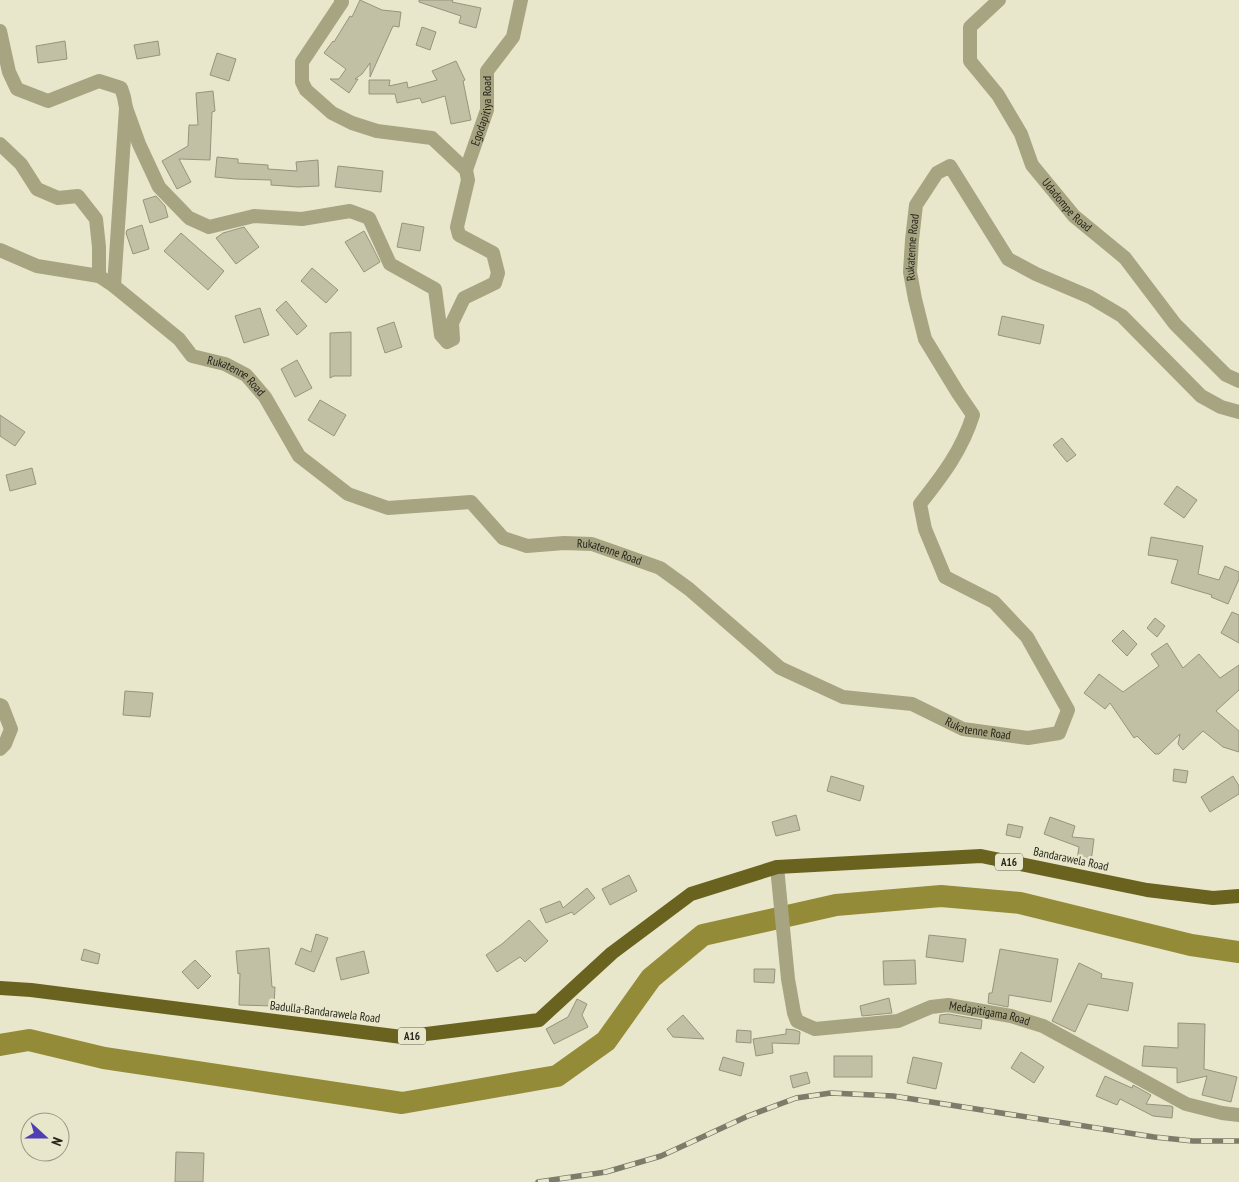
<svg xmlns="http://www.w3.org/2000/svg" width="1239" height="1182" font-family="'PT Sans Narrow',sans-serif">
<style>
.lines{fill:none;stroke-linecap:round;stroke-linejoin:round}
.river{stroke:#948b39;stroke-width:22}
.building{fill:#c1bfa4;stroke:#96947b}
.minor{stroke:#a7a482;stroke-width:14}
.tertiary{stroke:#a7a482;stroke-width:14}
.trunk{stroke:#6a6320;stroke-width:14}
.rail-casing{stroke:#7d7c6a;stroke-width:5.5}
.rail{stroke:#e9e7cb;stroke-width:4;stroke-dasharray:11;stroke-linecap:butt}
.labels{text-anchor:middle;stroke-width:5;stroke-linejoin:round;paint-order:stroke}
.shield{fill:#e9e7cb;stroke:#616050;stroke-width:1}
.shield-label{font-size:11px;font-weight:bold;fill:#27261c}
.street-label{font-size:12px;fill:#27261c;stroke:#e9e7cb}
</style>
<rect width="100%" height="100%" fill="#e9e7cb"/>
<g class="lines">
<path class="river" d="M0,1045L29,1040L104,1058L402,1103L557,1076L606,1041L651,978L703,935L836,905L941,896L1020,903L1191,945L1239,952"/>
</g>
<g class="building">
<path d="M360,0L382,10L401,12L399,27L393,26L370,77V63L362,74L355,79H358L349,93L330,79H339L346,69L324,53L333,41L334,42L350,16L352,17Z"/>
<path d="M419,0H453L452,2L481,8L476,28L459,23L461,16L419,2Z"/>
<path d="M422,27L436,32L430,50L416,45Z"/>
<path d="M65,41L67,59L38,63L36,46Z"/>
<path d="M158,41L160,55L137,59L134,45Z"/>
<path d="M217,53L236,59L229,81L210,75Z"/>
<path d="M456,61L465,80L463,81L471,120L451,124L445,96L422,103L420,98L397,103L395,94H369V80H390L389,86L407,82L408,88L437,80L432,71Z"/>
<path d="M213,91L215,111L212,112L210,160L179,159L191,182L177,189L162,161L188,146L189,125H198L196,93Z"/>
<path d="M217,157L238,159V163L268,165V169L297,171L296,162L318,160L319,186L298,187L271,185V180L236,179L215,177Z"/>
<path d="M338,166L383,171L381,192L335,187Z"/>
<path d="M156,196L165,206L168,217L150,223L143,200Z"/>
<path d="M402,223L424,227L420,251L397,247Z"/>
<path d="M142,225L149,249L133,254L126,233L127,230Z"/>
<path d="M244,227L259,247L236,264L216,238L223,233Z"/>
<path d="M364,231L370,242L380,262L364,272L345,242Z"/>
<path d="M181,233L224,271L208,290L164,251Z"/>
<path d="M312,268L338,290L326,303L301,281Z"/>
<path d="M286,301L307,326L297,335L276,310Z"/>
<path d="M260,308L269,335L244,343L235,316Z"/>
<path d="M1002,316L1044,325L1040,344L998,335Z"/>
<path d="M394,322L402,347L385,353L377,328Z"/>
<path d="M351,332V376H334L330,378V333Z"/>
<path d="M297,360L312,388L295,397L281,369Z"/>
<path d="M320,400L346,415L334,436L308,420Z"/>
<path d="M0,415L25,432L15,446L0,436Z"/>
<path d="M1062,438L1076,455L1067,462L1053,445Z"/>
<path d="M32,468L36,484L10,491L6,475Z"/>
<path d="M1177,486L1197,500L1184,518L1164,504Z"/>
<path d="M1151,537L1203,546L1198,574L1219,580L1225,566L1239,572V579L1228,604L1211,597L1212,595L1171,583L1178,560L1148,555Z"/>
<path d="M1232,612L1239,615V643L1221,633Z"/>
<path d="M1155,618L1165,626L1157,637L1147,628Z"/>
<path d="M1123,630L1137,644L1127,656L1112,641Z"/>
<path d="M1167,643L1183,668L1199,654L1220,678L1239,665V690L1216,711L1239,731V752L1223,747L1203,731L1183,750L1178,744L1180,734L1159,754H1155L1137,736L1134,738L1110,703L1105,709L1084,693L1099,674L1123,692L1159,666L1151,654Z"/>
<path d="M125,691L153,693L150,717L123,715Z"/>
<path d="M1174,769L1188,771L1186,783L1173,781Z"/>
<path d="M831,776L864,786L860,801L827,791Z"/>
<path d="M1233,776L1239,786V794L1210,812L1201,797Z"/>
<path d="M796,815L800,830L776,836L772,822Z"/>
<path d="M1050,817L1075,826L1072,837L1094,839L1091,862L1077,860L1079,847L1044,834Z"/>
<path d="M1008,824L1023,827L1020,838L1006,835Z"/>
<path d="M629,875L637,891L610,905L602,889Z"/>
<path d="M587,888L595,898L574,915L572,912L546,923L540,909L560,901L563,908Z"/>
<path d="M529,920L548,941L525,962L520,957L497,972L486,955L502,944Z"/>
<path d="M316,934L328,938L314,972L295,964L301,948L311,952Z"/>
<path d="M929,935L966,939L963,962L926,957Z"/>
<path d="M269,948L272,987H275L274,1006L239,1005L240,973L238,974L236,951Z"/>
<path d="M84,949L100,954L98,964L81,960Z"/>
<path d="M1000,949L1058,959L1051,1002L1009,995L1008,1007L988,1003L989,993H992Z"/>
<path d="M364,951L369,973L341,980L336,958Z"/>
<path d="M195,960L211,976L198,989L182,972Z"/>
<path d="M915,960L916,984L884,985L883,961Z"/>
<path d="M1079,963L1102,974L1101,978L1133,983L1128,1011L1088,1004L1075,1032L1052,1021Z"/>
<path d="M754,969H775L774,983L754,982Z"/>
<path d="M889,998L892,1013L862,1016L860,1006Z"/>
<path d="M577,999L587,1004L582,1015L588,1027L554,1044L546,1029L568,1017Z"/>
<path d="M948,1014L982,1020L981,1029L939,1023L940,1015Z"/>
<path d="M683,1015L704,1039L673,1037L667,1029Z"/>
<path d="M1178,1023L1205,1024L1204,1069L1237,1077L1231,1102L1202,1095L1207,1076L1177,1083V1068L1142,1066L1144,1046L1178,1048Z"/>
<path d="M786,1029L795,1030L800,1032L799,1044L772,1043L773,1053L756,1056L753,1039L786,1034Z"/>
<path d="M737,1030L751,1031V1043L736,1042Z"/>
<path d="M1021,1052L1044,1067L1034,1083L1011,1068Z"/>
<rect x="834" y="1056" width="38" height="21"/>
<path d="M723,1057L744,1063L741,1076L719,1070Z"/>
<path d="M913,1057L942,1063L936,1089L907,1083Z"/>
<path d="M807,1072L810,1083L793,1088L790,1076Z"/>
<path d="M1105,1076L1132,1088L1133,1085L1151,1095L1146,1104L1171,1106L1173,1107L1172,1118L1153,1116L1120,1099L1117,1105L1096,1096Z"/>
<path d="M176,1152L204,1153L203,1182H175Z"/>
</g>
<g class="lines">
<g class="minor">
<path id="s1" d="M999,0L970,27V61L998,95L1021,134L1032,165L1074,216L1125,258L1175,324L1226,375L1239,381"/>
<path d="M0,31L9,72L17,89L48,101L99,81L121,88L124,97L126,108L114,286"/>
<path d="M126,108L139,144L159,187L189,218L209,227L254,216L302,219L350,211L369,218L390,264L435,289L441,335L447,342L453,339L452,323L464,298L495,283L498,273L493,253L459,235L457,227L468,180L466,170L432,138L377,131L352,123L332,113L306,90L302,82V62L342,2L341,0"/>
<path d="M0,144L21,164L37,189L58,198L78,196L96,219L99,247V276"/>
<path id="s2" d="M466,170L487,110V71L513,37L521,0"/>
<path id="s3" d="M0,250L37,266L99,276L114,286L179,339L192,356L225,364L246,375L265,397L299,456L348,494L388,508L471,502L503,538L527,546L564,543L592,544L660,568L689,589L780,668L843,697L912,704L963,729L1028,738L1059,733L1068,710L1027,637L994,602L945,577L925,529L920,504C943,475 962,450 973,415L958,393L925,339L915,299L910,272L912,240L916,205L937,173L950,166L1008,259L1036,274L1090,297L1122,316L1201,396L1221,407L1239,412"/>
<path d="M0,705L2,706L11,729L5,744L0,749"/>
</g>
<path class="tertiary" id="s4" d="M777,867L788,979L794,1013L797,1021L815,1029L898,1021L931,1007L948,1005L1011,1016L1043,1026L1186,1104L1222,1113L1239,1115"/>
<path class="trunk" d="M0,988L31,990L402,1037L539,1020L612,953L691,894L777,867L981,856L1147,890L1213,898L1239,896"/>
<defs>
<path id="rail" d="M538,1182L606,1172L661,1156L748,1116L796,1098L831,1093L893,1096L1154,1137L1193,1141H1239"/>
</defs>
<use href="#rail" class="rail-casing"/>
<use href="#rail" class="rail"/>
</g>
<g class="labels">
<g class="shield">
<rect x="995" y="853.5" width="28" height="17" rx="4"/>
<rect x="398" y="1027.5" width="28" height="17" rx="4"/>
</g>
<g class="shield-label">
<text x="1009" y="866">A16</text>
<text x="412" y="1040">A16</text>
</g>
<g class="street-label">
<text dy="4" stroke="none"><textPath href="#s2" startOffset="62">Egodapitiya Road</textPath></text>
<text dy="4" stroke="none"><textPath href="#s1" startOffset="249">Udadompe Road</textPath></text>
<text dy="4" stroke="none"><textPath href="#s3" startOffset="1805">Rukatenne Road</textPath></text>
<text dy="4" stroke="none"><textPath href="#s3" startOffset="276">Rukatenne Road</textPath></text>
<text dy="4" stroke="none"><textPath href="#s3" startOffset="726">Rukatenne Road</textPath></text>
<text dy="4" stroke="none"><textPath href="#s3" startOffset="1146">Rukatenne Road</textPath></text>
<text transform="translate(1071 859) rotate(12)" y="4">Bandarawela Road</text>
<text transform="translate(325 1012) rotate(7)" y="4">Badulla-Bandarawela Road</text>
<text dy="4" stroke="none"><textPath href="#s4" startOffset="354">Medapitigama Road</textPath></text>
</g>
</g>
<g transform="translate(45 1137) rotate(111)"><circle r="24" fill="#e9e7cb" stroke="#9b9a85"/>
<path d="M0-4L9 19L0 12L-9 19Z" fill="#503eb5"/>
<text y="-8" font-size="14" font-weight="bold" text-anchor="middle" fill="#27261c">N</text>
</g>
</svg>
